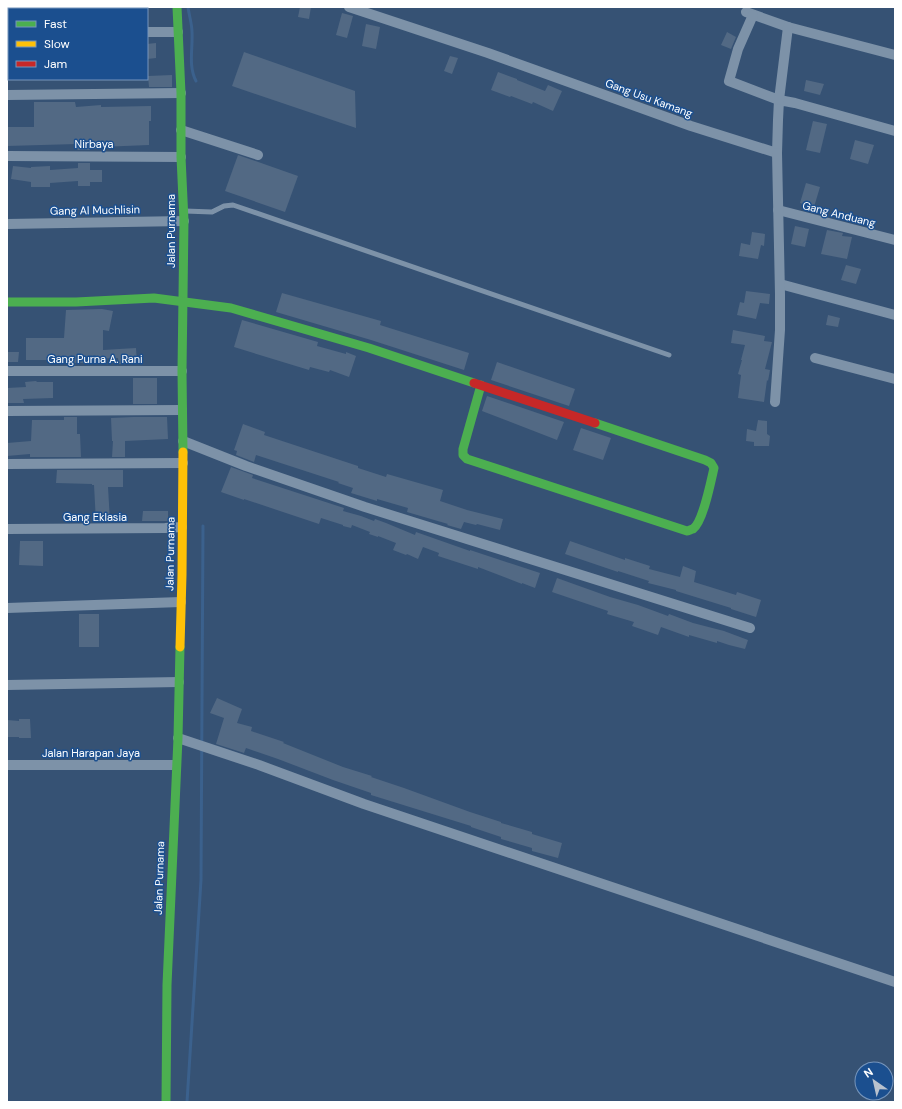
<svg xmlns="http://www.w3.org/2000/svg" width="902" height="1109" font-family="'DM Sans',sans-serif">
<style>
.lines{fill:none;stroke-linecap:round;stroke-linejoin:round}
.stream{stroke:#3b618d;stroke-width:3}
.building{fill:#526984}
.lane{stroke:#7d92a8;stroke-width:5}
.street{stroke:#7d92a8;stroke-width:10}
.fast{stroke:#4caf50;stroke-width:9}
.slow{stroke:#ffc107;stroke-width:9}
.jam{stroke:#c62828;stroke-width:9}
.labels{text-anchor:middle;stroke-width:3;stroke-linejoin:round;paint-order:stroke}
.street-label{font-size:11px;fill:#fff;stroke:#1b4f8f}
</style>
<rect width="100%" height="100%" fill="#365274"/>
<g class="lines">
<g class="stream">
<path d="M188,7C189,15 192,24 192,32C193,48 188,66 196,81"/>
<path d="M187,1102L201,880L203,526"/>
</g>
</g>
<g class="building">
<path d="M300,7H311L309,19L298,17Z"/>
<path d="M342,13L353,16L347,38L336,35Z"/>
<path d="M366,24L380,27L376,49L362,46Z"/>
<path d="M727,32L736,37L731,49L721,45Z"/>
<path d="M156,43V58L147,59V44Z"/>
<path d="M244,52L355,91L356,128L232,86Z"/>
<path d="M450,56L458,58L452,74L444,71Z"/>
<path d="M498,72L517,79V80L545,91L548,85L562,91L553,111L533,102L532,104L511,96L510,97L491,90Z"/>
<path d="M172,75V87H149L148,76Z"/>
<path d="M806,80L824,84L820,95L804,91Z"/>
<path d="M34,102H75L76,107L101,105V107L151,106V121H149V145L100,147V149H90V150H78L77,149V144L7,146V127H34Z"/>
<path d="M813,121L827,124L820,153L806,150Z"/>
<path d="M855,140L874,145L868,164L850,159Z"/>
<path d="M238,155L298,176L285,212L225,191Z"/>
<path d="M78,163H90V170H102V182H90V186H78V181L50,183V187H31V182L11,179L13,166L31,168V167L50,166V170L78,168Z"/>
<path d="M806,183L820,187L814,207L800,203Z"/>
<path d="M795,226L809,229L805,247L791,244Z"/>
<path d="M827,230L843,233L842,236L852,237L847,259L821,254Z"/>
<path d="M752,232L765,234L764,246L761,245L758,259L739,256L741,243L750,245Z"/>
<path d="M846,265L861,269L856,284L841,280Z"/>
<path d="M746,291L770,294L769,304L760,303L756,319L737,315L740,302L744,303Z"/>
<path d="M282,293L381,321L380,325L469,353L464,370L371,340L276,312Z"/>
<path d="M102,309L113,311L109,331L103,330V350L136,348L137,363L119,364L118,358L87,359V363H71V360H26V338H64L66,310Z"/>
<path d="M828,315L840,318L838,327L826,325Z"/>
<path d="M242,320L318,342L317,346L346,354V352L356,356L349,377L330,370L329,372L310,367L309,370L234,347Z"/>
<path d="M733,330L765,336L764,341L772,342L765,369L770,370L768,381L767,380L764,402L738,398L741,375L738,374L742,360H741L745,345L731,343Z"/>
<path d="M7,352H19L18,362H7Z"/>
<path d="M497,362L575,389L569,406L491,380Z"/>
<rect x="133" y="378" width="24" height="26"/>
<path d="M36,381L37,382H53V398L23,399L24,403H7V388L26,387L25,382Z"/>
<path d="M487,396L564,422L557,440L482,411Z"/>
<path d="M64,417H77V434H80L81,457H30V454L7,456V443L31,441L32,420H64Z"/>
<path d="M133,417H167L168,439L125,441V457H112L113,441H112L111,418Z"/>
<path d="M758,420L767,421V434L770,436L769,446H754V442L746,441L747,429L756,431Z"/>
<path d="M243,424L265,432L264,435L358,466V468L386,477L387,474L443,490L440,501L467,510L503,519L500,530L477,524L476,525L464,522L461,529L447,525L448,524L407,512L408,508L377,499V501L351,493L353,488L338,483L339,482L256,455L254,462L236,455L237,451L234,450Z"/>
<path d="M581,428L611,438L603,460L573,450Z"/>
<path d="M231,467L253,475L252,478L344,508L343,511L361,516L374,521L375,519L386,523L415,535L416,532L470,551V550L540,573L535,588L522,583V584L478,567V569L438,556L439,553L423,547L418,559L407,554L406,555L393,550L396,543L378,536V537L369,534L370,532L352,525L351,528L343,526V525L321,518L319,524L244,499V500L221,492Z"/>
<path d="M57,470H123V487H108L110,521L96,522L94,485H92V484L56,483Z"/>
<path d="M143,511H168V521H142Z"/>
<path d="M20,541H43V566L19,565Z"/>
<path d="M570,541L625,560V558L650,566L649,569L680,577L683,566L696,571L694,582L736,595L737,592L761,600L756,617L731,609V608L676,591V590L648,583L649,581L618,571V572L565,554Z"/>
<path d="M557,578L610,597L638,605L668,616L669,614L693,623L724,631L748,640L745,649L729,645L717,641V643L689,635V637L661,627L658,635L632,626L634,622L607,614L608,611L552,592Z"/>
<rect x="79" y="614" width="20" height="33"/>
<path d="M217,698L242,709L237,723L252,727L251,731L284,742L283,743L343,767L372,776L371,777L404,788L470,812L501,822V823L532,832V834L562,843L558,858L532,851V848L501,839V837L471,827V826L371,795V793L333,780L278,759L246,748L244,753L216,744L224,718L210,713Z"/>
<path d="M19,719H30L31,738H19V737H7V720L19,721Z"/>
</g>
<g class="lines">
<path class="lane" d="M185,211L212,212L224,206L233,205L669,355"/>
<g class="street">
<path d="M349,7L488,53L691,126L777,153L778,120L779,100L795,103L895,131"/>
<path d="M746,12L788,27L895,55"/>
<path d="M753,15L738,49L729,81L779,100L788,27"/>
<path d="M147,32H178"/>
<path d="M7,33H9"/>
<path d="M7,95L181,93"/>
<path d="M181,130L258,155"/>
<path d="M7,156L181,157"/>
<path d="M778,210L895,240"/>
<path d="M7,224L184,221"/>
<path d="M780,284L895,315"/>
<path d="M815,358L895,379"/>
<path d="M7,371H182"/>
<path d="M775,402L780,330V294L777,153"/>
<path d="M7,411L182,410"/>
<path d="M183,441L246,466L365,507L750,628"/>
<path d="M7,464L183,463"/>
<path d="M7,529L165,528L182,527"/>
<path d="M7,608L181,602"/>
<path d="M7,685L179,682"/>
<path d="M178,738L259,765L364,804L895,982"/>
<path d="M7,765H176"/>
</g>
<g class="fast">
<path d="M177,7L181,93V157L184,221L182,371L183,452"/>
<path d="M7,302H76L154,298L231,308L369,348L474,383"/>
<path d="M481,385L463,449V455L467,459L687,531C688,531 692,529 693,529C703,522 711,481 714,468L711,463L705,460L595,423"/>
<path d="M166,1102L167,985L178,738L180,647"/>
</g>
<path class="slow" d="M180,647L182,575L183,452"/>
<path class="jam" d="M474,383L595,423"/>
</g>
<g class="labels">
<g class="street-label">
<text transform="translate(649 98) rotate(20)" y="4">Gang Usu Kamang</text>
<text x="94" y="148">Nirbaya</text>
<text transform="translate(95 210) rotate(-1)" y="4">Gang Al Muchlisin</text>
<text transform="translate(839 214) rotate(14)" y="4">Gang Anduang</text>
<text transform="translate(171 231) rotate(-90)" y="4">Jalan Purnama</text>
<text x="95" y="363">Gang Purna A. Rani</text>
<text x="95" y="521">Gang Eklasia</text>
<text transform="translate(170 554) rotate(-89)" y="4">Jalan Purnama</text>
<text x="91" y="757">Jalan Harapan Jaya</text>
<text transform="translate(159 878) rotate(-88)" y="4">Jalan Purnama</text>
</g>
</g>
<rect width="902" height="1109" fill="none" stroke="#ffffff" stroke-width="16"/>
<rect x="8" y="8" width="140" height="72" fill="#1b4f8f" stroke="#7695bc"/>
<rect x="16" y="21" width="20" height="6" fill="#4caf50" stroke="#7695bc"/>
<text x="44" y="28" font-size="12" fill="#ffffff">Fast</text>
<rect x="16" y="41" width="20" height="6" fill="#ffc107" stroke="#7695bc"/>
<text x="44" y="48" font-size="12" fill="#ffffff">Slow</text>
<rect x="16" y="61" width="20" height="6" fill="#c62828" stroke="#7695bc"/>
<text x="44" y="68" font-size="12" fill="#ffffff">Jam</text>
<g transform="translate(874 1081) rotate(326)"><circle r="19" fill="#1b4f8f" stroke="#7695bc"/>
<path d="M0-3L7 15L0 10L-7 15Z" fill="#b9c2ce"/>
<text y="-6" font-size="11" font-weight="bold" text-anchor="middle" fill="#ffffff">N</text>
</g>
</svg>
